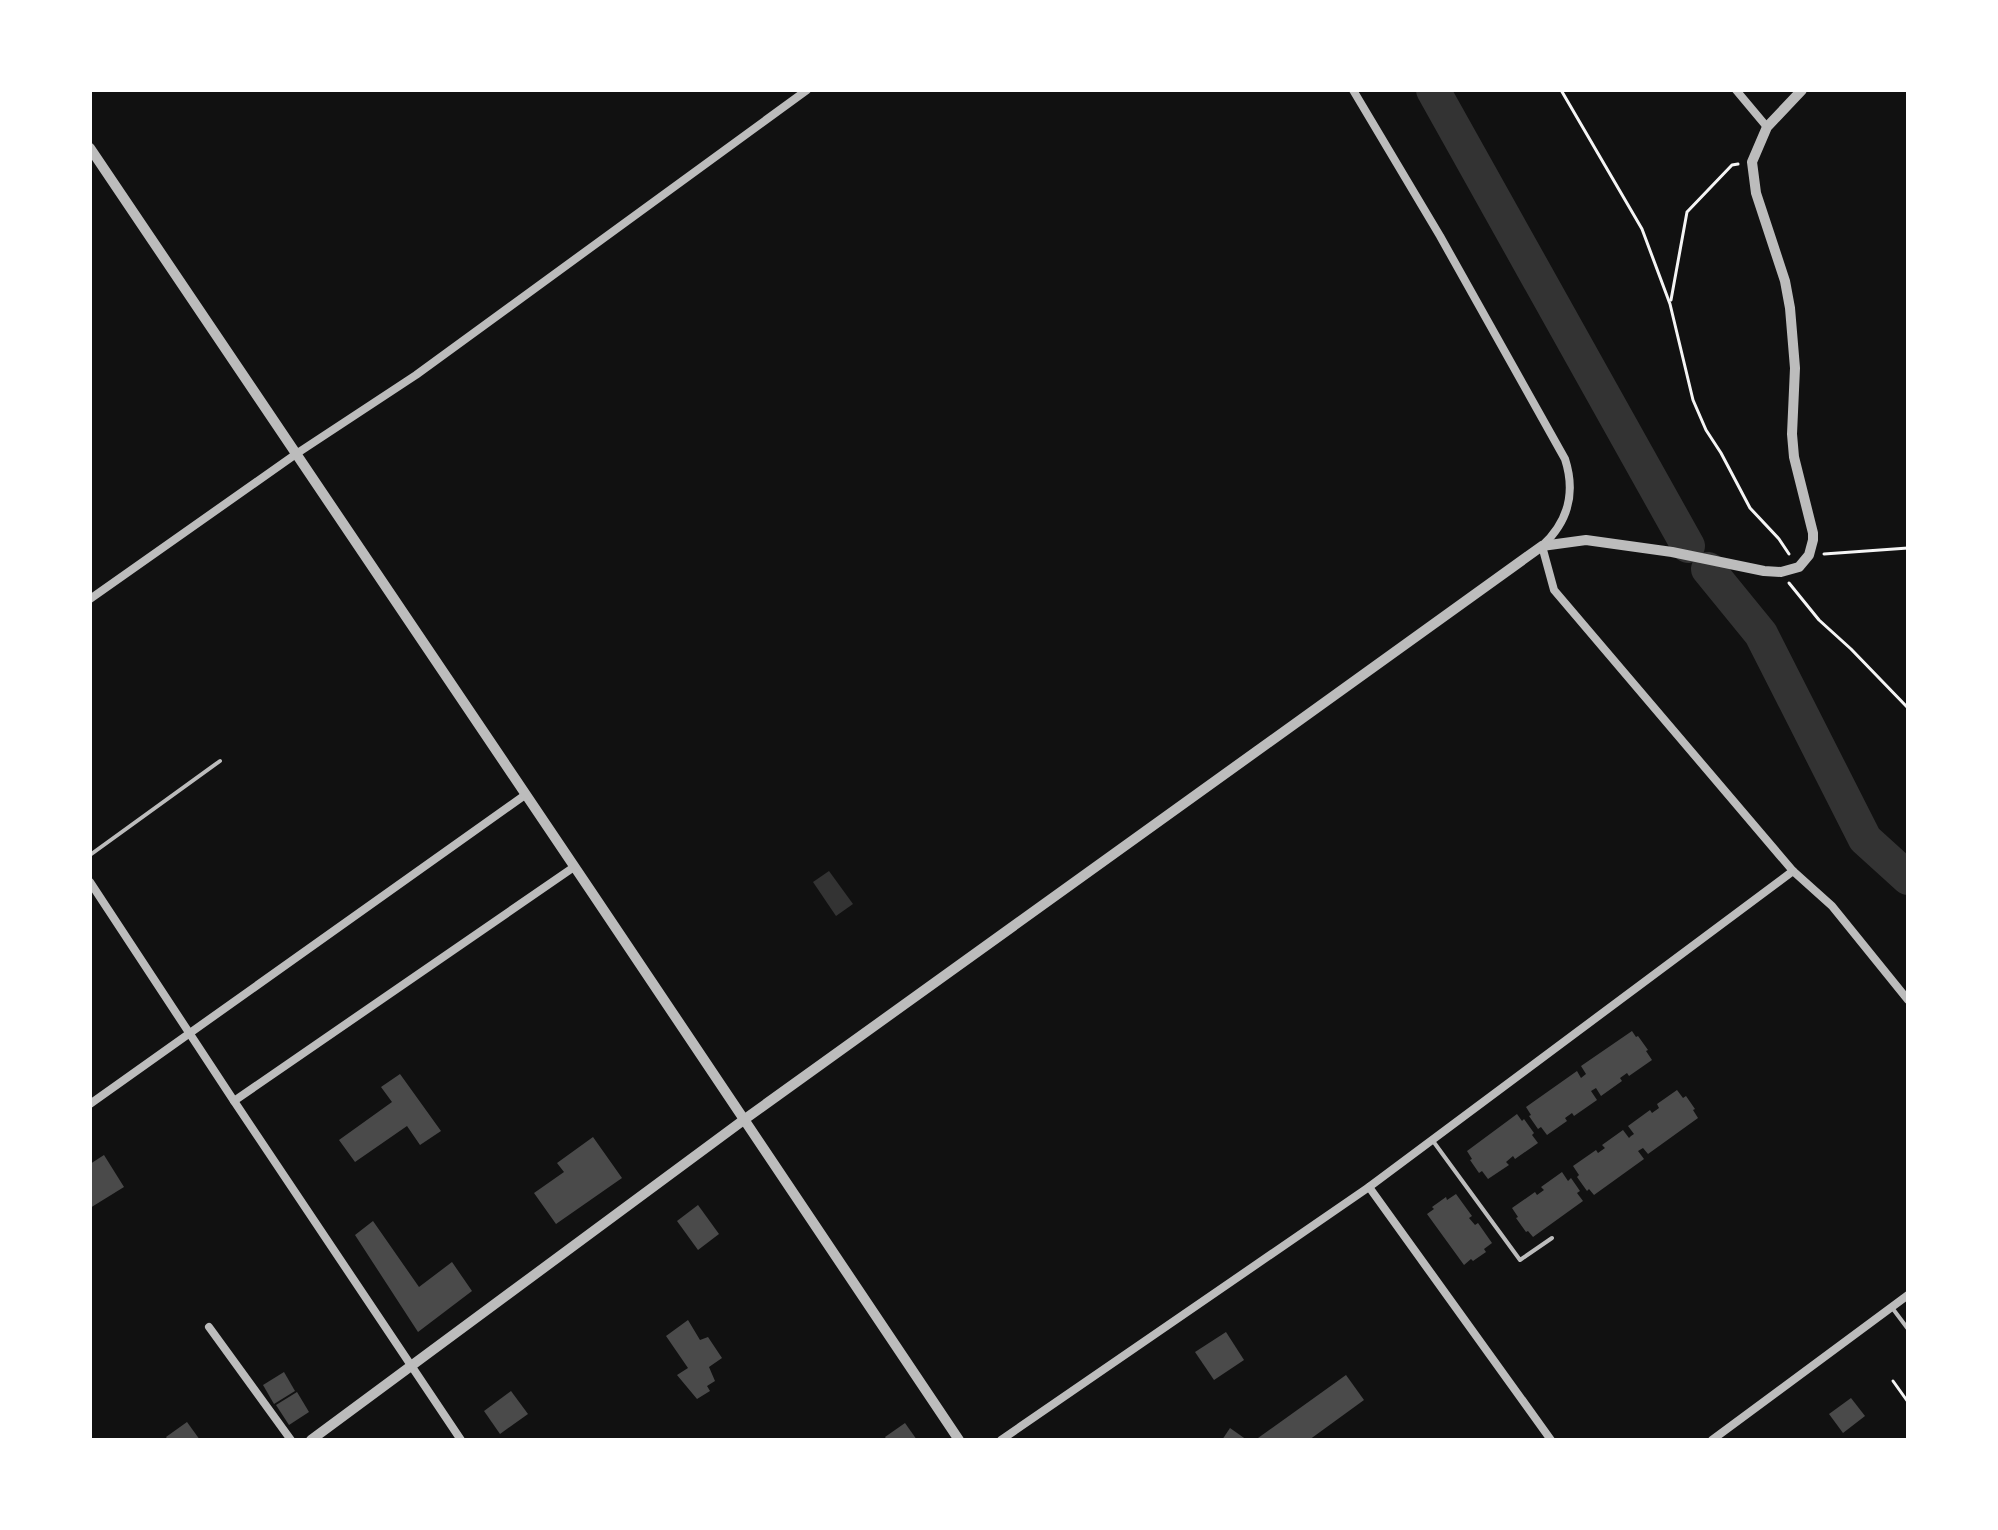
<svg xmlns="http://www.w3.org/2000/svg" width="1998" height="1530" font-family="Rubik,sans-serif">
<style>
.water{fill:#333}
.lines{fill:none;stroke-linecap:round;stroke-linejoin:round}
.river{stroke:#333;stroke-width:34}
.building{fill:#4a4a4a}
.path{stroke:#f5f5f5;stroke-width:3}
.service{stroke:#bcbcbc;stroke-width:4}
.minor{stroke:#bcbcbc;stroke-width:8}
.tertiary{stroke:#bcbcbc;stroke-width:10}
</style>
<rect width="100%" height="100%" fill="#111"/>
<path class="water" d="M829,871L853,904L836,916L813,882Z"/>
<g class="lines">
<g class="river">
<path d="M1433,90L1688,546"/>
<path d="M1708,569L1761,634L1865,839L1908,878"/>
</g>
</g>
<g class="building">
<path d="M1632,1031L1636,1037L1638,1036L1648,1050L1646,1051L1652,1060L1629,1076L1627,1073L1620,1078L1622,1081L1601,1096L1596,1088L1591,1091L1597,1100L1574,1116L1572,1113L1565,1118L1567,1121L1547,1135L1541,1127L1538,1129L1529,1116L1531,1115L1526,1107L1577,1071L1581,1078L1586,1074L1581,1066Z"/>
<path d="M400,1074L441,1131L420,1145L407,1126L355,1162L339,1140L392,1102L381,1087Z"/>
<path d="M1677,1090L1683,1098L1686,1096L1695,1109L1693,1110L1698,1118L1648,1154L1643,1148L1638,1151L1644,1159L1594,1195L1589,1189L1587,1191L1577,1177L1579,1175L1573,1166L1596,1150L1598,1153L1605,1148L1602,1145L1623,1130L1629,1138L1631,1136L1634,1134L1628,1126L1650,1110L1652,1113L1659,1108L1657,1104Z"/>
<path d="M1517,1114L1522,1121L1524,1119L1534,1133L1532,1135L1538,1143L1515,1159L1513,1156L1506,1162L1509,1165L1488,1179L1482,1171L1479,1173L1470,1160L1472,1159L1467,1151Z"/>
<path d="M593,1137L622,1178L556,1224L534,1193L564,1172L557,1163Z"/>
<path d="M104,1155L124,1187L90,1208V1164Z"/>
<path d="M1562,1172L1568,1181L1571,1178L1580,1191L1577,1193L1583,1201L1533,1237L1528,1231L1526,1232L1516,1218L1518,1217L1512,1208L1535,1192L1537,1195L1544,1190L1541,1187Z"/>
<path d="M1456,1194L1472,1216L1469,1218L1475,1225L1478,1223L1492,1243L1484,1249L1486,1252L1473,1261L1471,1259L1464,1265L1427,1214L1434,1209L1432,1207L1446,1197L1447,1200Z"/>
<path d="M698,1205L719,1234L698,1250L677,1221Z"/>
<path d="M373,1221L419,1287L452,1262L472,1291L418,1332L355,1235Z"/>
<path d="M688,1320L700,1340L708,1337L722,1358L709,1367L715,1381L707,1386L710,1391L697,1399L677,1375L688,1368L666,1336Z"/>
<path d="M1226,1332L1244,1360L1214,1380L1195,1352Z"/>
<path d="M284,1372L295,1391L274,1404L263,1385Z"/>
<path d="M1346,1375L1364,1400L1309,1440H1260L1258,1438Z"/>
<path d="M511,1391L528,1414L500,1434L484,1411Z"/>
<path d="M297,1392L309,1412L289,1425L276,1405Z"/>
<path d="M1851,1398L1865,1416L1843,1433L1829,1414Z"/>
<path d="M187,1422L200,1440H168L166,1437Z"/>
<path d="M905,1423L917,1440H887L885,1437Z"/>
<path d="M1230,1428L1247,1440H1222Z"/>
</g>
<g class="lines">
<g class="path">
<path d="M1561,90L1642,229L1670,304L1693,400L1706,430L1721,453L1750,508L1779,539L1789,554"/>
<path d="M1671,300L1687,212L1732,165L1738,164"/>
<path d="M1824,554L1908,548"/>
<path d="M1789,583L1819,620L1851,649L1908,708"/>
<path d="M1893,1381L1908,1402"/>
</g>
<g class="service">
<path d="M90,855L220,761"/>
<path d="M1433,1141L1520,1260L1552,1238"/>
<path d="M1893,1309L1908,1329"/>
</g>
<g class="minor">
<path d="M1353,90L1440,236L1565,459C1576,493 1568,522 1542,546L1554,590L1793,871L1832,906L1908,1000"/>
<path d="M1736,90L1767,127"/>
<path d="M90,599L296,454L416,375L807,90"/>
<path d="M90,882L234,1101L461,1440"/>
<path d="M234,1101L574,867"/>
<path d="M90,1104L525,795"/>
<path d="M1369,1187L1551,1440"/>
<path d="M209,1327L291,1440"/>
<path d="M1001,1440L1369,1187L1793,871"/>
<path d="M1712,1440L1908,1295"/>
</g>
<g class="tertiary">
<path d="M90,148C380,579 671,1008 959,1440"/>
<path d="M311,1440L745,1119L1542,546L1586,540L1672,552L1764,571L1781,572L1799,567L1809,555L1813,540V533L1794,457L1792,434L1795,368L1790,308L1785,281L1756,193L1752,162L1767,127L1802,90"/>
</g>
</g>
<rect width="1998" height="1530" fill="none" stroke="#ffffff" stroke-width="184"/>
</svg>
